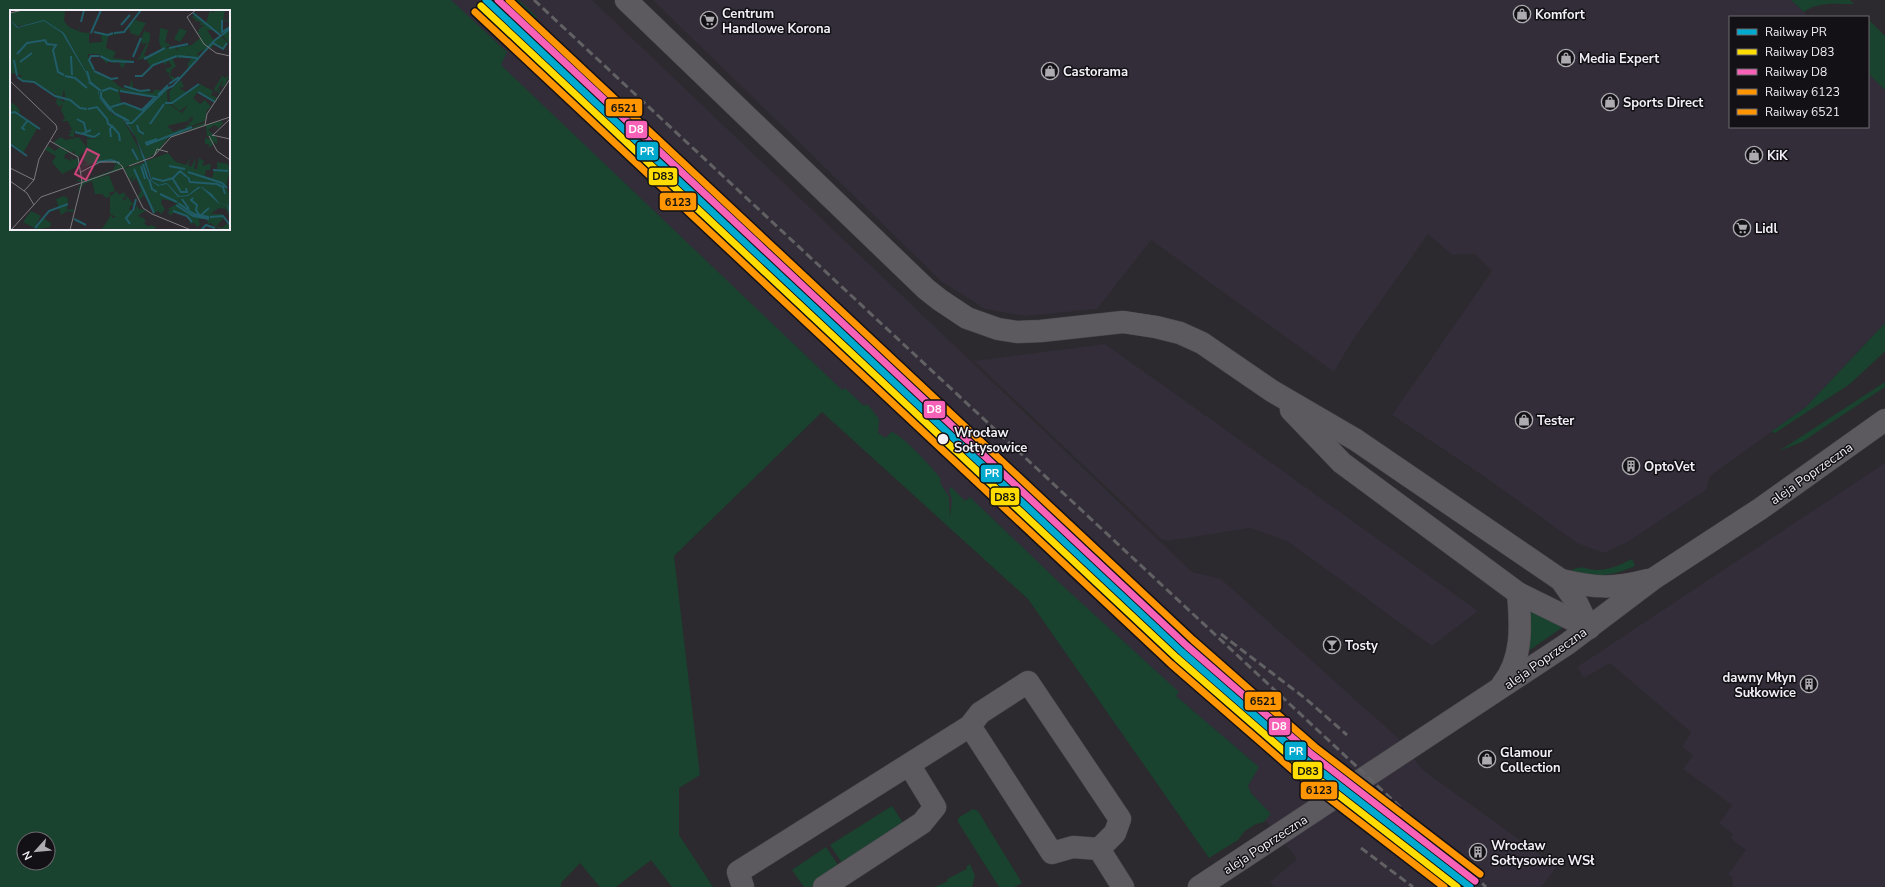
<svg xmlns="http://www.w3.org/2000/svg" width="1885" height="887" font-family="'Nunito Sans',sans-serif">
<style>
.built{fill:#322d39}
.green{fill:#19422f;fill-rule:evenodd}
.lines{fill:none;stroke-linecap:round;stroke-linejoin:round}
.minor-casing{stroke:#49474c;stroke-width:23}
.tertiary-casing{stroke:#49474c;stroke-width:23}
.minor{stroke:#5c5a5e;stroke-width:22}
.tertiary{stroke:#5c5a5e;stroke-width:22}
.rail{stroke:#616062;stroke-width:3;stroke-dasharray:8 4;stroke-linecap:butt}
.rail-1-casing{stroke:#131115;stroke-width:10}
.rail-2-casing{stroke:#131115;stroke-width:10}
.rail-3-casing{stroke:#131115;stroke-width:10}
.rail-4-casing{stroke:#131115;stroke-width:10}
.rail-5-casing{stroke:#131115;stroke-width:10}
.rail-1{stroke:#00a9ce;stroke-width:7}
.rail-2{stroke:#fd0;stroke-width:7}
.rail-3{stroke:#f762b8;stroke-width:7}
.rail-4{stroke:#ff9500;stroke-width:7}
.rail-5{stroke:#ff9500;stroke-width:7}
.stop-dot{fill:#f2f0f6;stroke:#131115;stroke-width:1.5}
.labels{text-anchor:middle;stroke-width:3;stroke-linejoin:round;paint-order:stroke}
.poi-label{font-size:13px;font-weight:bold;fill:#f2f0f6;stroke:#131115;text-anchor:start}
.stop-label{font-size:13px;font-weight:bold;fill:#f2f0f6;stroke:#131115;text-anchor:start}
.street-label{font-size:13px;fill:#f2f0f6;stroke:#131115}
.inset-river{fill:none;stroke:#215c69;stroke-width:2}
.inset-road{fill:none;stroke:#7b797e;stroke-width:1}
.view{fill:#cc437a;fill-opacity:0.15;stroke:#cc437a;stroke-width:2}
.inset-edge{fill:none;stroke:#f2f0f6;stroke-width:2}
.line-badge{stroke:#131115;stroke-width:1.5}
.badge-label{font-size:11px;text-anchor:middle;font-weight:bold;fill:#fff}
.pale-badge-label{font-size:11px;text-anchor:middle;font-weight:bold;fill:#111}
</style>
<rect width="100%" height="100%" fill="#2c2a2e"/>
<g class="built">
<path d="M448,0H592L1192,572L1221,579L1398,738L1423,770L1557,867L1541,887H1275L1270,882L1297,859L1256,809L818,379L435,13Z"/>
<path d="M653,0H1791L1809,17H1730V127H1868V73L1885,90V323L1806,407L1710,476L1706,490L1626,543L1604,553L1577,543L1482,475L1392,415L1492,271L1475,254L1452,255L1428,234L1349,346L1334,372L1151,240L1097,309L1026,316L985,309L941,281Z"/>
<path d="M1105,344L1223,428L1478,611L1432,646L1287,541L1250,528L1168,541L1161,539L974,361Z"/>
<path d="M1885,463V887H1733L1732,877L1728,874L1746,850L1730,838L1733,834L1719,823L1732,805L1683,769L1693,755L1682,747L1691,732L1610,663L1584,678L1577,667Z"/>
</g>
<g class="green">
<path d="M0,0H451L507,52L501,65L842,390L845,388L863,405H868L879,419L878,433L886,438L891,432C901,433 934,470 941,479L940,483L949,497L950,517L952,500L949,490L951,487L965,501L970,497L1063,586L1179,692L1176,696L1259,767L1248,786L1251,793L1271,814L1264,822L1256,824L1245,831L1238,840L1209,858L1028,599L822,412L674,556L700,775L679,788V835L713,887H672L651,860L616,887H600L580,863L561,883V887H0ZM11,11H229V229H11ZM24,839H48V863H24Z"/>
<path d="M498,0H519L537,17L528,27Z"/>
<path d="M1791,0H1850L1854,4C1838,4 1817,1 1804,12Z"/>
<path d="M1868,19L1885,36V90L1868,73Z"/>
<path d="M1885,323V351L1881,355L1850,384L1775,433L1771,432L1806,407Z"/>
<path d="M1885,382V387L1802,442L1779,451Z"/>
<path d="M1632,559L1635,566C1610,577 1597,577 1570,571C1584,564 1584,570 1598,570C1609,570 1622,564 1632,559Z"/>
<path d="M1525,605L1563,627L1527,652Z"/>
<path d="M892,806L905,826L844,866L830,845Z"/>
<path d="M973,809L978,811L1022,883L1014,887H999L958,822V818Z"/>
<path d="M826,847L840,868L811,887H804L792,870Z"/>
<path d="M970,864L975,876L972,887H935L948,881L947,879L967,869L966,867Z"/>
</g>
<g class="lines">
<defs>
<g id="minor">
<path d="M970,726L980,713L1028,682L1120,819L1115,833L1099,849"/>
<path d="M743,887L738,872C815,824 892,775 970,726L1052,853L1073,847L1099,849L1123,887"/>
<path d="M824,887L922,823L935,807L910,766"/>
</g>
<g id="tertiary">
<path d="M626,0L926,289L940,300L967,318L998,329L1017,332L1041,331L1123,322L1156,327L1180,333L1202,343L1272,391L1356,440L1561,580L1577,603L1589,628"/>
<path d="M1291,410L1342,463L1518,593L1589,628"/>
<path d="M1561,580C1595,588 1614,589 1648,580"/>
<path d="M1502,685C1523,659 1521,625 1518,593"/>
<path d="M1199,887L1567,644L1653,579L1760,509L1885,420"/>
</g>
</defs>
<use href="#minor" class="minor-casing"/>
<use href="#tertiary" class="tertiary-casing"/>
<use href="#minor" class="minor"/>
<use href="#tertiary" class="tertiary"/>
<g class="rail">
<path d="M534,0L1486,887"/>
<path d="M1221,634L1306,699L1347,735"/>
<path d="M1361,848L1413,887"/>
</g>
<defs>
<path id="rail-1" d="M486,0L1182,652L1305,759L1470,887"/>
<path id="rail-2" d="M481,6L1177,658L1300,765L1457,887"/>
<path id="rail-3" d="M498,0L1187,646L1310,753L1475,881"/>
<path id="rail-4" d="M475,12L1171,664L1295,772L1444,887"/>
<path id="rail-5" d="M509,0L1193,640L1315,747L1480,874"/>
</defs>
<use href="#rail-1" class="rail-1-casing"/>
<use href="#rail-2" class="rail-2-casing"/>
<use href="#rail-3" class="rail-3-casing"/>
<use href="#rail-4" class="rail-4-casing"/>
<use href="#rail-5" class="rail-5-casing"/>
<use href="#rail-1" class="rail-1"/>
<use href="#rail-2" class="rail-2"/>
<use href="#rail-3" class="rail-3"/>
<use href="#rail-4" class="rail-4"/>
<use href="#rail-5" class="rail-5"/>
</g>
<defs>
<symbol id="shop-ring" viewBox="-11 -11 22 22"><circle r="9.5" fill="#131115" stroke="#adabb0" stroke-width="1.5"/><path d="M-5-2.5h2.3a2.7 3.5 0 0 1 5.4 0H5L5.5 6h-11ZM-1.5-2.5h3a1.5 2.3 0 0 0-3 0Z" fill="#adabb0"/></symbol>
<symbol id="supermarket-ring" viewBox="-11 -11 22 22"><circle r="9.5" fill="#131115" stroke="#adabb0" stroke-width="1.5"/><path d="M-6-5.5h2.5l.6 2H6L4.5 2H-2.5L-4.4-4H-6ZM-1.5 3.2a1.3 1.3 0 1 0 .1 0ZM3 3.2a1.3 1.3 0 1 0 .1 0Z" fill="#adabb0"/></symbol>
<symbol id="building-ring" viewBox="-11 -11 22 22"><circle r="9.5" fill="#131115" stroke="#adabb0" stroke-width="1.5"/><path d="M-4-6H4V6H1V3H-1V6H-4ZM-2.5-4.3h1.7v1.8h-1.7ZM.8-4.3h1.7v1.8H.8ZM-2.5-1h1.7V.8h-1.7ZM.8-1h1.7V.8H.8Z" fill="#adabb0"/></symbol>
<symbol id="bar-ring" viewBox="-11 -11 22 22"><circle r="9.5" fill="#131115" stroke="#adabb0" stroke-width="1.5"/><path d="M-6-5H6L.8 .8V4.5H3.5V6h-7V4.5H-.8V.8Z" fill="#adabb0"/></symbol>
</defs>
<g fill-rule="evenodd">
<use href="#shop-ring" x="1512" y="4" width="20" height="20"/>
<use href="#supermarket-ring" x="699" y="10" width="20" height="20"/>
<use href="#shop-ring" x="1556" y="48" width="20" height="20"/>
<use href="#shop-ring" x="1040" y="61" width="20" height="20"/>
<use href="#shop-ring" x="1600" y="92" width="20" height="20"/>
<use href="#shop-ring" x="1744" y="145" width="20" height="20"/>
<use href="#supermarket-ring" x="1732" y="218" width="20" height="20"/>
<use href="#shop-ring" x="1514" y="410" width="20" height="20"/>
<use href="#building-ring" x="1621" y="456" width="20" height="20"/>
<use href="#bar-ring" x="1322" y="635" width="20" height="20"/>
<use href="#building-ring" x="1799" y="674" width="20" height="20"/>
<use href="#shop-ring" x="1477" y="749" width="20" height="20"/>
<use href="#building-ring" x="1468" y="842" width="20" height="20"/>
</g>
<circle class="stop-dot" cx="943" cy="439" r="6"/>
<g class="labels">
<g class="poi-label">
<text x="722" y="18">Centrum<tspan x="722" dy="15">Handlowe Korona</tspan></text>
<text x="1535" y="19">Komfort</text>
<text x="1579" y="63">Media Expert</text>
<text x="1063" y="76">Castorama</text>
<text x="1623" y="107">Sports Direct</text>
<text x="1767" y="160">KiK</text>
<text x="1755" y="233">Lidl</text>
<text x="1537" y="425">Tester</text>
<text x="1644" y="471">OptoVet</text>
<text x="1345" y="650">Tosty</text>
<text x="1796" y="682" text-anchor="end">dawny Młyn<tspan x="1796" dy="15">Sułkowice</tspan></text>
<text x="1500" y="757">Glamour<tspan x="1500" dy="15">Collection</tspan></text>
<text x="1491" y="850">Wrocław<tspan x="1491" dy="15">Sołtysowice WSł</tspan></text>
</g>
<g class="stop-label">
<text x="954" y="437">Wrocław<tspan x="954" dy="15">Sołtysowice</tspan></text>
</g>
<g class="street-label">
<text transform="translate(1811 473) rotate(-35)" y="5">aleja Poprzeczna</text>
<text transform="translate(1545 658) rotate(-35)" y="5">aleja Poprzeczna</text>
<text transform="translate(1265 844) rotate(-33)" y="5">aleja Poprzeczna</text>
</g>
</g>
<g transform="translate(10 10)">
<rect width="220" height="220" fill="#2c2a2e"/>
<path d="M15,0H55L54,11L59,17L68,21L70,15L69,22L80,23L86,17L79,25V33L92,32L91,24L84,22L97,25L114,21L125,10L136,13L129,26L120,23L119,17L115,22H118L98,26L96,38L106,42L103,48L124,51L120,54L121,51H116L113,59L112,56L110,57L111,51L104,53L98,51L97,54L90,46L94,47L87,44H78L79,50L83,54L84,62L102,70L110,77L121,80L119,78L122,69L123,80L130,82L137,79L142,81L135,82L143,83L144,80H153L158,76L157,85L158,93L177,107L172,103L178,95L170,101L160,93L159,81L171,70L174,77L169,78L176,82L190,74L203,81L201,85L207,88L210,84L207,82L210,83L207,81L210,78L209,82H211L214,76H210L214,72L212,73L213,69L206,82L204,79L212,66L216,68L220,65L206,92L197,100L195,111L176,118L175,116L181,114L177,113L182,111L183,105L180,109L177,108L180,110L178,111L157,116L164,122L173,117L170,120L174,119L171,121L195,113V115L158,128L147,143L136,149L126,128L114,109L112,107L103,104L98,96L89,87L102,104L113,109L135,150L83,170L99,165L105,181L99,183L101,186L107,181L109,185L114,182L116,187L112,188L115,191L117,186L123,194L125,191L126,195H121L119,199L124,201L127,195L129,199L136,200L128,206L133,208L136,211L134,213L138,217L141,215L146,217L144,220L92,219L101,205L103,208L106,207L100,204V186L96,188L92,184H85L82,171L74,174L69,181L68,180L72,171L68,172L67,170H71V166L73,170L84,167L103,160L106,154L96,150L70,157L78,153L72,149L74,142L68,147L65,145L64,140L62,143L44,133L45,131L51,127L55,130L69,127L77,138V129H93L78,128L73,124L83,119L72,124L64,121V127L58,126L62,122H58L62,120L58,111H52L55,108L51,100L53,93L50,97L46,93L47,87L54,92L55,86L54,79L52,88L24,72L13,71L9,68L12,65L0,63V11L7,18L18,15L5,16L0,10V3ZM109,81L136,85L144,87L131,100L111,93ZM188,82L193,85L206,92L201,97L195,90L190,94L183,88ZM200,0L203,3L205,0H215L213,9L218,11L220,1L219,12L212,10L211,15L213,22L220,16V34L213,26V22L210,24L196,13ZM185,5L210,25L202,20H197L204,31L211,26L218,33L213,40L205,34L200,39L197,37L196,41L193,40L187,44L189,46L178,59V53L182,48H162L166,56L161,60L160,66L166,68L164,72L159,66V62L157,63L155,57L157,59L162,56L158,51L155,55L153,52L143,56L138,62L141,57L136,49L151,41L155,49L151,41L155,38H166L167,41L168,37L182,35L189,29L191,26L186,22H189L188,20L194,15H189L191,13L188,11L185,12L186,10L182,7ZM150,18L158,20L155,32L161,35L152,40L149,31ZM170,18L177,21L170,32L164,29ZM134,21L140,23V30L134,45L137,47L128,50L137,33L132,34L131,30ZM3,93L10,100L9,105L28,117L13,143L0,133V94ZM211,111L213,113L209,118L204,115L198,120L207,128V134L204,132L202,136L198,137L196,136H199V134H195V128L200,129V126H197L196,115ZM38,136L45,141L50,137L59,143L55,144L54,148L62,151L59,146L64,150L67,148L69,156L52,164L42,152L46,146L35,140ZM158,143L166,152L176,155L181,146L178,155L181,157L186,148L184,159H187L189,148L194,151L192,156L201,154L200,160H196L195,166L202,168L204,161H209L207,160V152L218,154L220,161L216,176L220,187V208L216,199L209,198L200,204H212L215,207L206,216L212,218L220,211V220H212L206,217L201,213L198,214L197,209H189L190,215L187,217L184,213L179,214L181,211L177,206L165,201L160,206V203L157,205L160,199H157L167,194L161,191L152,189L151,193L155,199L151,204L148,201L144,203L134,185L129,190L128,186L131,181L126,168L121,173L124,165L120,170L114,159L135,152L139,169L145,174L141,170L136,151ZM54,186L58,188L57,200L64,199L63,202L57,201L51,205L46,189ZM21,201L31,206L24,218L13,212ZM33,208L41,213L40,217L25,220Z" fill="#19422f" fill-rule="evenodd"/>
<path d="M0,10L8,17L34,10L54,23L76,62L78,72L88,79L89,82V87L99,97L102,104L114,108L126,128L135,148L142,171L149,175L156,173L158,174L169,186L178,185L188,177H192L202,184L209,193L218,195L220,205L217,195L208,193L191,177L178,186L168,187L157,174L148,176L141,171L126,128L113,109L102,104L89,88L88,80L78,73L77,65L52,23L34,11L7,18Z" fill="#215c69"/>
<path class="inset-river" d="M183,3L210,25M212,10V22L220,17M71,12L74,0M111,15L120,5M84,22L98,25L103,23M81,23L91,0M104,23L114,22L131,0M203,33L213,39L217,33M159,38L178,34M7,44L17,33L35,30L37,34L46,35L43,40L48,62L54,65M61,46L62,65M90,46L100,51L124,52M168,46L187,48M123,47L131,28M134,49L155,38M4,50L7,66M10,52L22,43M84,60L79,50L81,46H89M77,61L80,72L91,81M84,61L101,69L108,68M55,66L65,68L77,78M125,66H132L143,55L167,46M7,67L13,71L24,72L45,86L60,90L70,98L77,99M159,74L169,67M114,76L130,81L140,80M92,81L100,78L108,81M91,82V87L104,103L119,111M188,82L205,92M148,85L158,75M155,93H162L189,74M101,97L114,93L132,100L145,87L110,81M78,99L87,97L97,109L98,114M0,103L5,102L30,119M67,109L74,113L76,121M116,113H122L156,79L163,76L205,30L220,19M98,114L102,116L100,119L101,127M140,114L154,94M127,115L129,121L134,124M102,116L109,124L110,131M15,120L12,118L18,110M65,122L72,124L81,120M73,124L84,127L90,123M135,133L147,129M0,134L17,146M136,135L182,117M122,139L128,150M87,152L101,150L110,153M133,154L138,169M131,156L135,169M159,156L175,159M124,159L144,203M203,160L218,161M178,162L212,173L217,178M178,167L180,172L207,174M142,168L153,171L163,168L170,161L177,167M139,169L142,179L147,182M163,169L171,182H177L176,178M207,174L213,177L215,184M150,184L167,192M183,188L181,190L187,195L186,200L190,206L199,198M172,189L179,199M168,193L184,204L199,207M166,195L183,206L199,209M123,201L126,189M163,201L177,206L182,212M200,207L213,206L220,215M64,209L76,215M120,214L116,208L122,201M25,218L39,201L58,194M192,219L196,215L205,218"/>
<path class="inset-road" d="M186,0L177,7L194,34L206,43L220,46M0,3L13,0M0,71L46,115L47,119L29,149L24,170L14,181M195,115L197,104L220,69M202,125L220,129M199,126L207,141L220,150M202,126L220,109M40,131L68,147L72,172M144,146L147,139L158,142M107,152L112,156L133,198L142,204L181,220M119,156L143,147L161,127L220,107M0,158L24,170M71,162L90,152H106M0,171L17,183L24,195M1,220L31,187L113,158M60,220L72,172M74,220H106"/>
<path class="view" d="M77,139L89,145L76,170L65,164Z"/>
<rect width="220" height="220" class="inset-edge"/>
</g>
<g class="line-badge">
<rect x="605" y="98" width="38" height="19" rx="4" fill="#ff9500"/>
<rect x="625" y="120" width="23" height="19" rx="4" fill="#f762b8"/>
<rect x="636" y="141" width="23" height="20" rx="4" fill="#00a9ce"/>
<rect x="648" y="167" width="30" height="19" rx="4" fill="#fd0"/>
<rect x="659" y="192" width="38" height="19" rx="4" fill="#ff9500"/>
<rect x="923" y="400" width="23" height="19" rx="4" fill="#f762b8"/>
<rect x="980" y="464" width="23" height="19" rx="4" fill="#00a9ce"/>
<rect x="990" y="487" width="30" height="19" rx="4" fill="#fd0"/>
<rect x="1244" y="691" width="38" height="20" rx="4" fill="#ff9500"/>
<rect x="1268" y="717" width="23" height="19" rx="4" fill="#f762b8"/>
<rect x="1284" y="741" width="23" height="20" rx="4" fill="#00a9ce"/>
<rect x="1292" y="761" width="31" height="19" rx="4" fill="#fd0"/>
<rect x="1300" y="781" width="38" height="19" rx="4" fill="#ff9500"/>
</g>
<g class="badge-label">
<text x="636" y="133">D8</text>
<text x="647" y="155">PR</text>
<text x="934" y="413">D8</text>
<text x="992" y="477">PR</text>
<text x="1279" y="730">D8</text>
<text x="1296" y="755">PR</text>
</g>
<g class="pale-badge-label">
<text x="624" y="112">6521</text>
<text x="663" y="180">D83</text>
<text x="678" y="206">6123</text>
<text x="1005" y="501">D83</text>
<text x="1263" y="705">6521</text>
<text x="1308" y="775">D83</text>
<text x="1319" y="794">6123</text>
</g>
<rect x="1729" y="16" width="140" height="112" fill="#131115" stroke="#6c6a6f"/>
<rect x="1737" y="29" width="20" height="6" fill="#00a9ce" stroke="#6c6a6f"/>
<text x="1765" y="36" font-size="12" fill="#f2f0f6">Railway PR</text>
<rect x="1737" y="49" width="20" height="6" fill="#ffdd00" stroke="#6c6a6f"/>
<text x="1765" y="56" font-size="12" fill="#f2f0f6">Railway D83</text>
<rect x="1737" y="69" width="20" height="6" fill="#f762b8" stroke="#6c6a6f"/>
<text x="1765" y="76" font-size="12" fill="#f2f0f6">Railway D8</text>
<rect x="1737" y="89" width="20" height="6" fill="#ff9500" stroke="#6c6a6f"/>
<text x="1765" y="96" font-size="12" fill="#f2f0f6">Railway 6123</text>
<rect x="1737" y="109" width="20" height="6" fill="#ff9500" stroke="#6c6a6f"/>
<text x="1765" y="116" font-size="12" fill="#f2f0f6">Railway 6521</text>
<g transform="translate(36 851) rotate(243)"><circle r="19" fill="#131115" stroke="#6c6a6f"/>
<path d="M0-3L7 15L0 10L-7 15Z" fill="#adabb0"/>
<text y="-6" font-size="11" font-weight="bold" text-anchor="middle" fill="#f2f0f6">N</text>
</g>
</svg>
